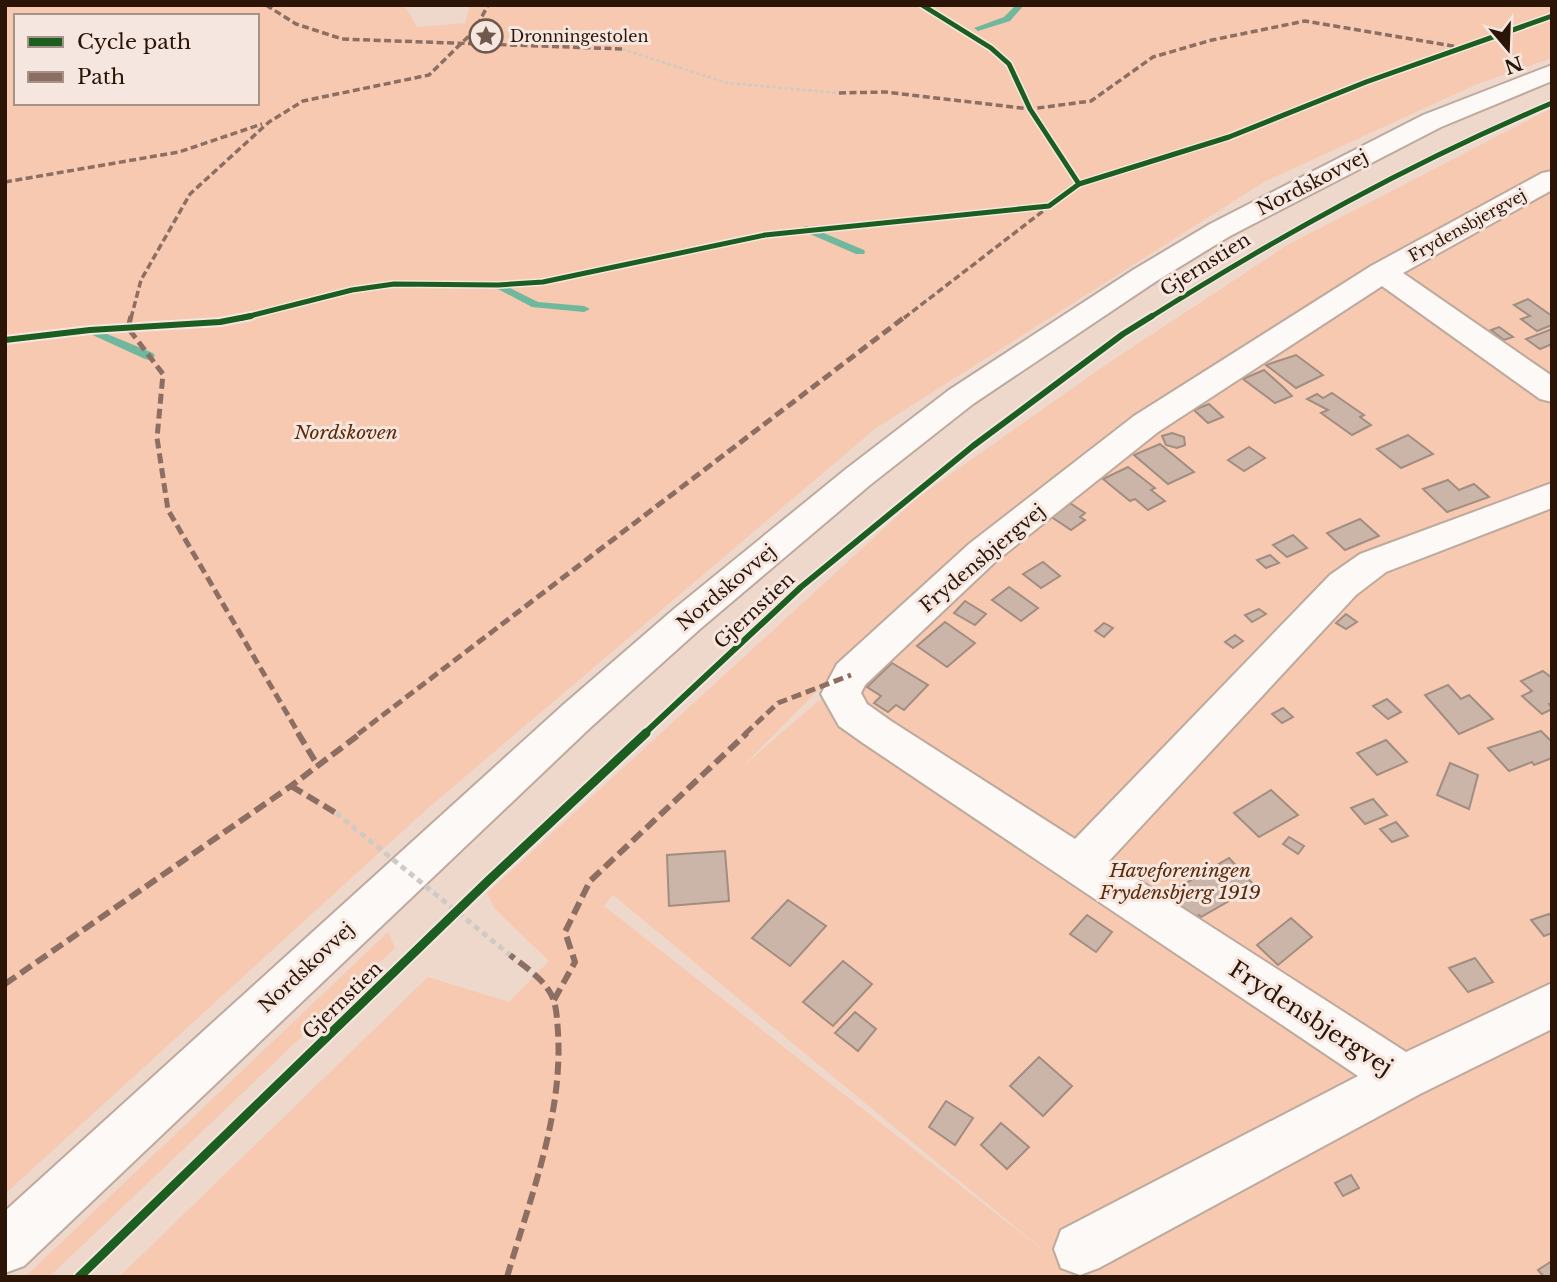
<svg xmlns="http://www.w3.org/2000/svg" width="1557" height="1282" font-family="'Libre Baskerville',serif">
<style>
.green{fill:#f6c9b0;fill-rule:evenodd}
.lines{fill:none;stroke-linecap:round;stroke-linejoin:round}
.stream{fill:#6fb89d;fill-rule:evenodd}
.building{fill:#cbb5a9;stroke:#a18d81;stroke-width:2}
.minor-casing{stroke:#bea99d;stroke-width:4}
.path{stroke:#d0cac5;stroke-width:2.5;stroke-dasharray:3.5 2.5;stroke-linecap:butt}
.minor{fill:#fcf9f7;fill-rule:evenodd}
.path-bridge{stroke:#d0cac5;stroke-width:5;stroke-dasharray:6 4.5;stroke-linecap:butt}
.quiet-far2{stroke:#8d6e63;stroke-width:3.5;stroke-dasharray:7 3.5;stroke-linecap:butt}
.quiet-far1{stroke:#8d6e63;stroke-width:5;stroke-dasharray:10 5;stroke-linecap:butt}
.quiet{stroke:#8d6e63;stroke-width:6;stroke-dasharray:13 6;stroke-linecap:butt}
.cycleway-far2-casing{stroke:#f5e7e0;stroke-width:8}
.cycleway-far1-casing{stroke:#f5e7e0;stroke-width:10}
.cycleway-casing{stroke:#f5e7e0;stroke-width:13}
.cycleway-far2{stroke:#1b5e20;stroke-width:5}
.cycleway-far1{stroke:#1b5e20;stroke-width:6}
.cycleway{stroke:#1b5e20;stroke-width:9}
.labels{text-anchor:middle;stroke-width:6;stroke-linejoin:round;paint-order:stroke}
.far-poi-label{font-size:16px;fill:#2c1507;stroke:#f5e7e0;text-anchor:start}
.far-street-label{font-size:16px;fill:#2c1507;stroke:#f5e7e0}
.street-label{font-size:19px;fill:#2c1507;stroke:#f5e7e0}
.park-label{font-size:19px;font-style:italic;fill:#5d2b09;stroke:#f5e7e0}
.near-street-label{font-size:23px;fill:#2c1507;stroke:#f5e7e0}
</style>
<rect width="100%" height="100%" fill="#eed8cc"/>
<g class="green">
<path d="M5,5H404L417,27L465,23L470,5H1552V58L1475,85L1264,182L876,428L427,809L5,1194ZM16,16H257V103H16Z"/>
<path d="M1552,108V1277H119L428,977L509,1002L549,961L494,908L487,893L917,498L1104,366L1289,244ZM1119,441L741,768L858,650ZM613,895L1054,1259L604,906Z"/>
<path d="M388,932L395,948L49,1277H25Z"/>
</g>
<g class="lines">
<g class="stream">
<path d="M1016,5H1024L1010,21L978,31L974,28L1004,17Z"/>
<path d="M807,226L864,250L865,252L864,254H856L803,231V227Z"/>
<path d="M498,282L538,302L584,306L590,309L584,312L532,307L494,287L493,285Z"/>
<path d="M90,327L153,353L155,356L149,360L145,359L86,332L84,330Z"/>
</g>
</g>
<g class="building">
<path d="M1528,299L1552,316V325L1537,331L1521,319L1530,316L1514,305Z"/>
<path d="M1499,327L1513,337L1504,340L1491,330Z"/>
<path d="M1552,329V344L1540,349L1526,339Z"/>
<path d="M1296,355L1323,375L1296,388L1266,365Z"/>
<path d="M1264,370L1283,387L1292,396L1275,403L1243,379Z"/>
<path d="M1332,393L1364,415L1360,417L1371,425L1352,435L1321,413L1328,410L1307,399L1317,394L1323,398Z"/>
<path d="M1209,404L1223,417L1208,423L1194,410Z"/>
<path d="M1172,433L1184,437L1185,445L1177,448L1166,445L1162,436Z"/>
<path d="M1408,435L1433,454L1401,468L1377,449Z"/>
<path d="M1160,444L1194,472L1168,484L1134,455Z"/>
<path d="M1249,447L1265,458L1244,471L1228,460Z"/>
<path d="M1128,467L1155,488L1151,490L1165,501L1148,510L1135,499L1130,501L1103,479Z"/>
<path d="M1448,480L1459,490L1474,484L1489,497L1447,512L1423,489Z"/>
<path d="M1070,503L1085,513L1080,517L1085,520L1071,530L1050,516Z"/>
<path d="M1360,519L1379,536L1345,550L1327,533Z"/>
<path d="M1293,535L1307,548L1287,557L1273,545Z"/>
<path d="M1270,555L1279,563L1266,568L1257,560Z"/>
<path d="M1043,562L1060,576L1041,588L1023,574Z"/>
<path d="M1009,587L1038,608L1021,621L992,600Z"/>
<path d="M965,601L986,614L975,625L954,613Z"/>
<path d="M1259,609L1266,614L1252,622L1245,615Z"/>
<path d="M1346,614L1357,622L1346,629L1336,623Z"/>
<path d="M945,622L975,643L947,667L917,646Z"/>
<path d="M1104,623L1113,628L1104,637L1095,631Z"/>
<path d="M1235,635L1243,641L1233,648L1225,642Z"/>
<path d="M892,663L928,685L904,710L896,705L888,712L874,703L881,696L867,687Z"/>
<path d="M1543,671L1552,678V703L1549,704L1552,709L1542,714L1522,696L1532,691L1521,681Z"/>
<path d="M1448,685L1461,699L1469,695L1493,719L1459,734L1425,695Z"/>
<path d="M1387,699L1401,712L1388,719L1373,706Z"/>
<path d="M1283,708L1293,717L1282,723L1272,714Z"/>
<path d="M1541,731L1552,742V758L1534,765L1532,762L1509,771L1488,748Z"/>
<path d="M1386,740L1407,762L1377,775L1357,753Z"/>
<path d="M1450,763L1478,775L1469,809L1437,795Z"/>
<path d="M1271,790L1298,815L1259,837L1234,813Z"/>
<path d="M1373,799L1387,815L1365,824L1351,808Z"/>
<path d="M1396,822L1408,836L1392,842L1380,829Z"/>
<path d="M1289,837L1304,846L1298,854L1283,844Z"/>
<path d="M725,851L729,901L669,906L667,855Z"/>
<path d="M1229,858L1255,886L1201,917L1199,915L1191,919L1169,893Z"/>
<path d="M788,900L826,926L790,966L752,938Z"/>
<path d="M1549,914L1552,917V933L1544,936L1531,920Z"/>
<path d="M1087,915L1112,932L1096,952L1070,934Z"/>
<path d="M1291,918L1312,937L1278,965L1257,945Z"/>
<path d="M1475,958L1493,982L1468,992L1449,968Z"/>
<path d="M843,961L872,984L833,1026L803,1002Z"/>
<path d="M855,1012L876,1029L858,1051L835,1033Z"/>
<path d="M1039,1057L1072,1086L1043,1116L1010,1086Z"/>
<path d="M946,1101L973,1118L955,1145L929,1127Z"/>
<path d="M1001,1123L1029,1147L1007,1169L981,1145Z"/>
<path d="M1351,1175L1359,1188L1343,1196L1335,1183Z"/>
<path d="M1552,1261V1277H1544L1538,1270Z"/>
</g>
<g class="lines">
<defs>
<g id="minor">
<path d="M1552,65V81L1441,127L1230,236L1155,282L973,404L870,485L700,629L591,727L24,1266L5,1273V1211L563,705L674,609L846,469L949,390L1133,270L1210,224L1423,115Z"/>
<path d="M1552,171V190L1403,273L1552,376V402L1540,399L1382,286L1158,432L995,562L865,685L861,693L867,704L891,721L1075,839L1330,575L1360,554L1552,483V508L1386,572L1356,595L1109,861L1406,1052L1552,983V1029L1420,1094L1099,1268L1080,1275L1061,1268L1054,1249L1061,1230L1358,1076L863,743L839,726L821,694L837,664L969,544L1134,416L1371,266L1542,173Z"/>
</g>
</defs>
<use href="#minor" class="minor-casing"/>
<path class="path" d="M622,49L727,83L839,93"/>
<use href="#minor" class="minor"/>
<path class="path-bridge" d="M336,813L510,955"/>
<g class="quiet-far2">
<path d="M266,5L296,24L342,39L622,49"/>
<path d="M839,93L885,92L1030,109L1091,101L1153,57L1212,40L1305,21L1459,47"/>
<path d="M5,182L179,152L262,124"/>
<path d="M131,318L141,280L190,194L269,122L303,101L429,75L475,30L488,5"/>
<path d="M904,318L1047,208"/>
</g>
<g class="quiet-far1">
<path d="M131,316L128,328L163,374L157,438L168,510L299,734"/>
<path d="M358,734L906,316"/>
<path d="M745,734L778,703L851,675"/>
</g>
<g class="quiet">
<path d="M298,733L318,766"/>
<path d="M291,786L336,813"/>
<path d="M5,984L291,786L361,733"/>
<path d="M554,1000L575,962L565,932L590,881L747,733"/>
<path d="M507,1277C530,1198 563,1117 558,1032C557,1020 557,1007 552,996C543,978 525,967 510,955"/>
</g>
<defs>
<g id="cycleway-far2">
<path d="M922,5L991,48L1009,64L1030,109L1079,184"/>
<path d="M242,318L352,290L394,284L498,285L543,282L765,235L1049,206L1079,184L1229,137L1366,82L1552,16"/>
<path d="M1149,318C1281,235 1409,164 1552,103"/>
</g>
<g id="cycleway-far1">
<path d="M5,340L90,330L220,322L251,316"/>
<path d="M644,734L801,587L973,446L1123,334L1152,316"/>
</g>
<path id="cycleway" d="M79,1277L488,881L646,733"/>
</defs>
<use href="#cycleway-far2" class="cycleway-far2-casing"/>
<use href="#cycleway-far1" class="cycleway-far1-casing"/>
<use href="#cycleway" class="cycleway-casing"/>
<use href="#cycleway-far2" class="cycleway-far2"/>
<use href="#cycleway-far1" class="cycleway-far1"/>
<use href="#cycleway" class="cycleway"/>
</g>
<defs>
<symbol id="sight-ring" viewBox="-11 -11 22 22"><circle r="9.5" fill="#f5e7e0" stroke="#70594c" stroke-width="1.5"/><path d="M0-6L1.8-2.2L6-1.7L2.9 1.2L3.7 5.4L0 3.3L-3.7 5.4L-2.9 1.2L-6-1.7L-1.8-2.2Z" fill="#70594c"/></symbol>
</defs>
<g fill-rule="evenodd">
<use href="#sight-ring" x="467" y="17" width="38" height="38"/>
</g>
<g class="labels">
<g class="far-poi-label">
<text x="510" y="42">Dronningestolen</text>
</g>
<g class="far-street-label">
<text transform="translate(1467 225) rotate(-29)" y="6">Frydensbjergvej</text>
</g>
<g class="street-label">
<text transform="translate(1312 182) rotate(-27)" y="7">Nordskovvej</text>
<text transform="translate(1205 264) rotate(-32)" y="7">Gjernstien</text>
<text transform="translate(982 558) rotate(-40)" y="7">Frydensbjergvej</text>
<text transform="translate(726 587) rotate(-40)" y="7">Nordskovvej</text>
<text transform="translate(754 610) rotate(-43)" y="7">Gjernstien</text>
<text transform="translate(306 967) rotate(-43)" y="7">Nordskovvej</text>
<text transform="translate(342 1000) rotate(-44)" y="7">Gjernstien</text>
</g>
<g class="park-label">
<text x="346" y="439">Nordskoven</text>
<text x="1180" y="877">Haveforeningen<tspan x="1180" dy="22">Frydensbjerg 1919</tspan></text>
</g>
<g class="near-street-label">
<text transform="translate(1311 1018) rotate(33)" y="8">Frydensbjergvej</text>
</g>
</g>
<rect width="1557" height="1282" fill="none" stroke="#2c1507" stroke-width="14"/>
<rect x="14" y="14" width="245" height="91" fill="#f5e7e0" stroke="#a59389" stroke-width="2"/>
<rect x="28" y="37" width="35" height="10" fill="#1b5e20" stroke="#a59389" stroke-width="2"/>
<text x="77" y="49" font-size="21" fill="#2c1507">Cycle path</text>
<rect x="28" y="72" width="35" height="10" fill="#8d6e63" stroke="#a59389" stroke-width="2"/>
<text x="77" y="84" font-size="21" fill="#2c1507">Path</text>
<g transform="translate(1508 49) rotate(161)" stroke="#f5e7e0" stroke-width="5" paint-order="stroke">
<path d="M0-5L12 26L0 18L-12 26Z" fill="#2c1507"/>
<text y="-10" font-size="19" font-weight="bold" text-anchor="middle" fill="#2c1507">N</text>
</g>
</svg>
